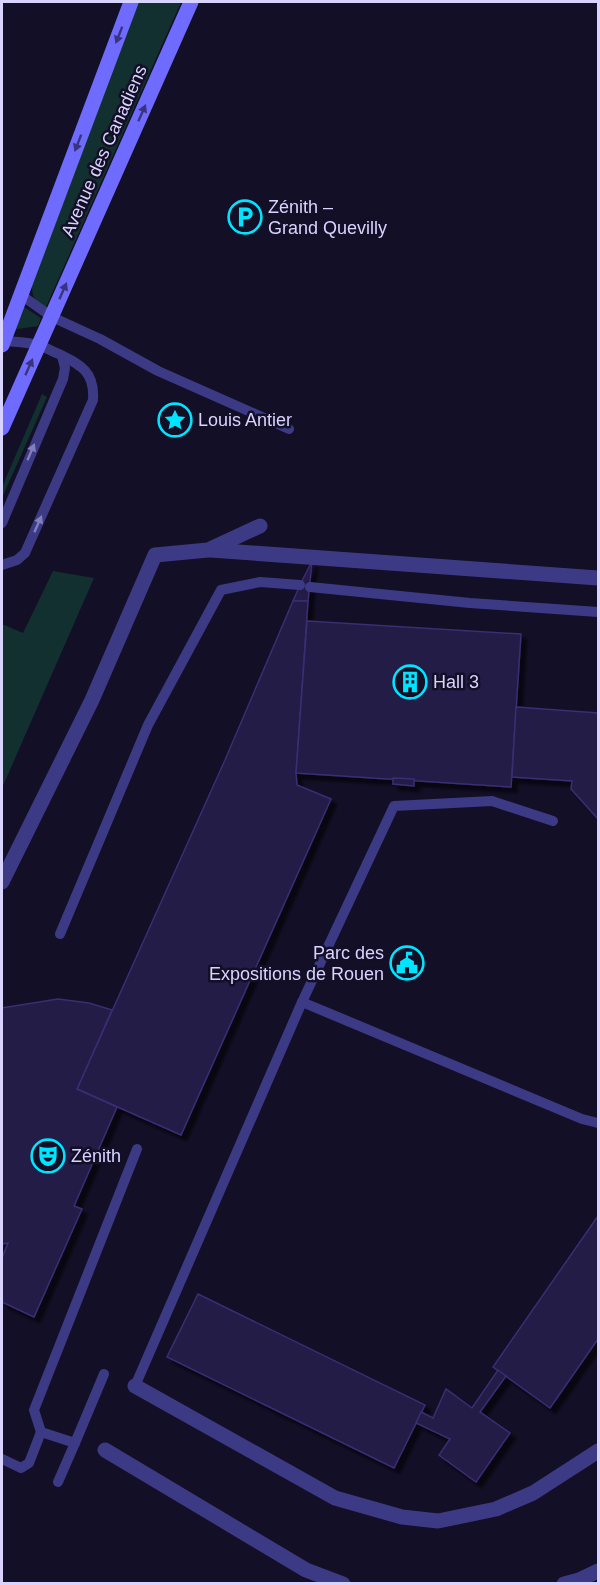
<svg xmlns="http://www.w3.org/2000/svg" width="600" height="1585" font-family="Arial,sans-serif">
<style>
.green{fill:#12302f}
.building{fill:#241b47;stroke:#3b2d73;stroke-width:1.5;filter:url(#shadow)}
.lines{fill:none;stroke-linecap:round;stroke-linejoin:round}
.service{stroke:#3d3a85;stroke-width:10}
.pedestrian{stroke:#3d3a85;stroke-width:15}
.minor{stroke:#3d3a85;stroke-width:15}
.secondary{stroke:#6f6bff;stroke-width:15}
.oneway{fill:#38347d}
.oneway2{fill:#837fbc}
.labels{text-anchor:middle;stroke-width:5;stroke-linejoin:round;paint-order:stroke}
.street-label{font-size:18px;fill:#d9d4ff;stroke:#130f26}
.poi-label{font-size:18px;fill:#d9d4ff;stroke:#130f26;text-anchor:start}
</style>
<defs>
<filter id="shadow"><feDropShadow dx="5.5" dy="5.5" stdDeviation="1.5" flood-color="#0009"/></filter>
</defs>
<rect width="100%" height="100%" fill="#130f26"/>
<g class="green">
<path d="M138,2H181L46,307C36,301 32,299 32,286Z"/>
<path d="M18,303L41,318L38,326L11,330Z"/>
<path d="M42,394L47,397L2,498V487Z"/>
<path d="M53,571L94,578L2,788V624L23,633Z"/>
</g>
<g class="building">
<path d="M312,561L308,601H293L300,585Z"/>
<path d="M293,601H308L296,773L297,785L331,799L181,1135L77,1089L225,760Z"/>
<path d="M307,621L521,634L511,787L296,773Z"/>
<path d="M516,707L598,713V819L571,789L572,781L512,777Z"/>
<path d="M393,778L414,779V786L393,784Z"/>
<path d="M58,999L89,1003L112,1010L77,1089L117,1107L74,1206L82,1209L34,1317L2,1302V1258L8,1243L2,1244V1008Z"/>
<path d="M598,1216V1339L550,1408L493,1367Z"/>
<path d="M198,1294L425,1405L394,1468L167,1357Z"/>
<path d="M498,1370L506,1376L480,1412L510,1433L476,1482L439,1455L450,1439L416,1423L421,1412L433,1418L446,1389L472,1408Z"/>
</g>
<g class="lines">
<g class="service">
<path d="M21,295L52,317L100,339L158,371L289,429"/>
<path d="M2,523L63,379L65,368L62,356"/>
<path d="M2,565L17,560L25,553L93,400C95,372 81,365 59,354C53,352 47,348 41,346C30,342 15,342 3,341"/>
<path d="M310,587L470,603L598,612"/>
<path d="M553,821L492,801L394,806L302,1002L582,1119L598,1123"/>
<path d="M60,934L148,725L221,590L260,582L300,585"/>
<path d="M135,1386L302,1002"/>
<path d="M41,1432L34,1410L137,1149"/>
<path d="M75,1443L104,1374"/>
<path d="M2,1459L21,1468L29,1463L41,1432L75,1443L58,1482"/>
</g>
<g class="pedestrian">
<path d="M211,550L598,578"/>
<path d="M2,882L92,700L155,555L208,550L260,526"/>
</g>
<g class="minor">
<path d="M135,1386L335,1498L402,1517L438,1521L496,1509L533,1493L598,1451"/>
<path d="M105,1450L306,1570L343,1584"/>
<path d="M564,1584L579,1580L598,1571"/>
</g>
<g class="secondary">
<path d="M2,345L131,2"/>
<path d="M2,428L191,2"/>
</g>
</g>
<defs><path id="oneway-solid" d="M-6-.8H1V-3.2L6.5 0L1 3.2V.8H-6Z" transform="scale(1.5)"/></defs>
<g class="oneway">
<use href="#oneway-solid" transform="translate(119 35) rotate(111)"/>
<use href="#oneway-solid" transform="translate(142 113) rotate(-66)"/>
<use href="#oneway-solid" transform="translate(78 143) rotate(111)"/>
<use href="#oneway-solid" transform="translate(63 291) rotate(-66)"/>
<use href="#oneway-solid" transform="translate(29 367) rotate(-66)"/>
</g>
<g class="oneway2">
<use href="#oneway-solid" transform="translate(31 452) rotate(-67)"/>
<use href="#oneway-solid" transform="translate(38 524) rotate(-66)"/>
</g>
<defs>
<symbol id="parking-ring" viewBox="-11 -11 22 22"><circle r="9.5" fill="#130f26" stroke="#00e5ff" stroke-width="1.5"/><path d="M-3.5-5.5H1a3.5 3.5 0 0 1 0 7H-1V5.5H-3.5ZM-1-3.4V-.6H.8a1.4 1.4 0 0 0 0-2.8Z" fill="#00e5ff"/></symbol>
<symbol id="sight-ring" viewBox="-11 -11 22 22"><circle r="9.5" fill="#130f26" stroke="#00e5ff" stroke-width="1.5"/><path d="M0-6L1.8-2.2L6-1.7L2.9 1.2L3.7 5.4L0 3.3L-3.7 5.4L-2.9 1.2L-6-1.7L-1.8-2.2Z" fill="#00e5ff"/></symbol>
<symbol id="building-ring" viewBox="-11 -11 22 22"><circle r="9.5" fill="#130f26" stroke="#00e5ff" stroke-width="1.5"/><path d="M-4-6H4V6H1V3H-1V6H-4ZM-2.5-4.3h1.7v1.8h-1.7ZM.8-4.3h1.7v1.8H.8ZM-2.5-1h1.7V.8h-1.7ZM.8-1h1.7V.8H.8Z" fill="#00e5ff"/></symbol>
<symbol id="civic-ring" viewBox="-11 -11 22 22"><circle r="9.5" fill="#130f26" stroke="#00e5ff" stroke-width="1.5"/><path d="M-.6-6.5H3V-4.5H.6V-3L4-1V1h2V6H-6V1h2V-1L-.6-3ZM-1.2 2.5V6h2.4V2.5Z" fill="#00e5ff"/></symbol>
<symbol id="theatre-ring" viewBox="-11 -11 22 22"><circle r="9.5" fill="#130f26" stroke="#00e5ff" stroke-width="1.5"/><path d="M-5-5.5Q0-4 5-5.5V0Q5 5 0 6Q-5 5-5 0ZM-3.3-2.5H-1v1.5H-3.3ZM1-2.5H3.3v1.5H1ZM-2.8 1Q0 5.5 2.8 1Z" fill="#00e5ff"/></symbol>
</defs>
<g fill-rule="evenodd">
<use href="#parking-ring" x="226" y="198" width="38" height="38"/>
<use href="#sight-ring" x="156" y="401" width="38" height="38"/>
<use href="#building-ring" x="391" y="663" width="38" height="38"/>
<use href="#civic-ring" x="388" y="944" width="38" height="38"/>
<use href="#theatre-ring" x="29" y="1137" width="38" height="38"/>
</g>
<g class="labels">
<g class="street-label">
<text transform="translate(104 151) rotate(-66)" y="6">Avenue des Canadiens</text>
</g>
<g class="poi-label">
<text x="268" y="213">Zénith –<tspan x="268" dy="21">Grand Quevilly</tspan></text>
<text x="198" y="426">Louis Antier</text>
<text x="433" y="688">Hall 3</text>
<text x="384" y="959" text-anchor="end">Parc des<tspan x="384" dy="21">Expositions de Rouen</tspan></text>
<text x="71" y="1162">Zénith</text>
</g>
</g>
<rect width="600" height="1585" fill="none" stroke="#d9d4ff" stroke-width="6"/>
</svg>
